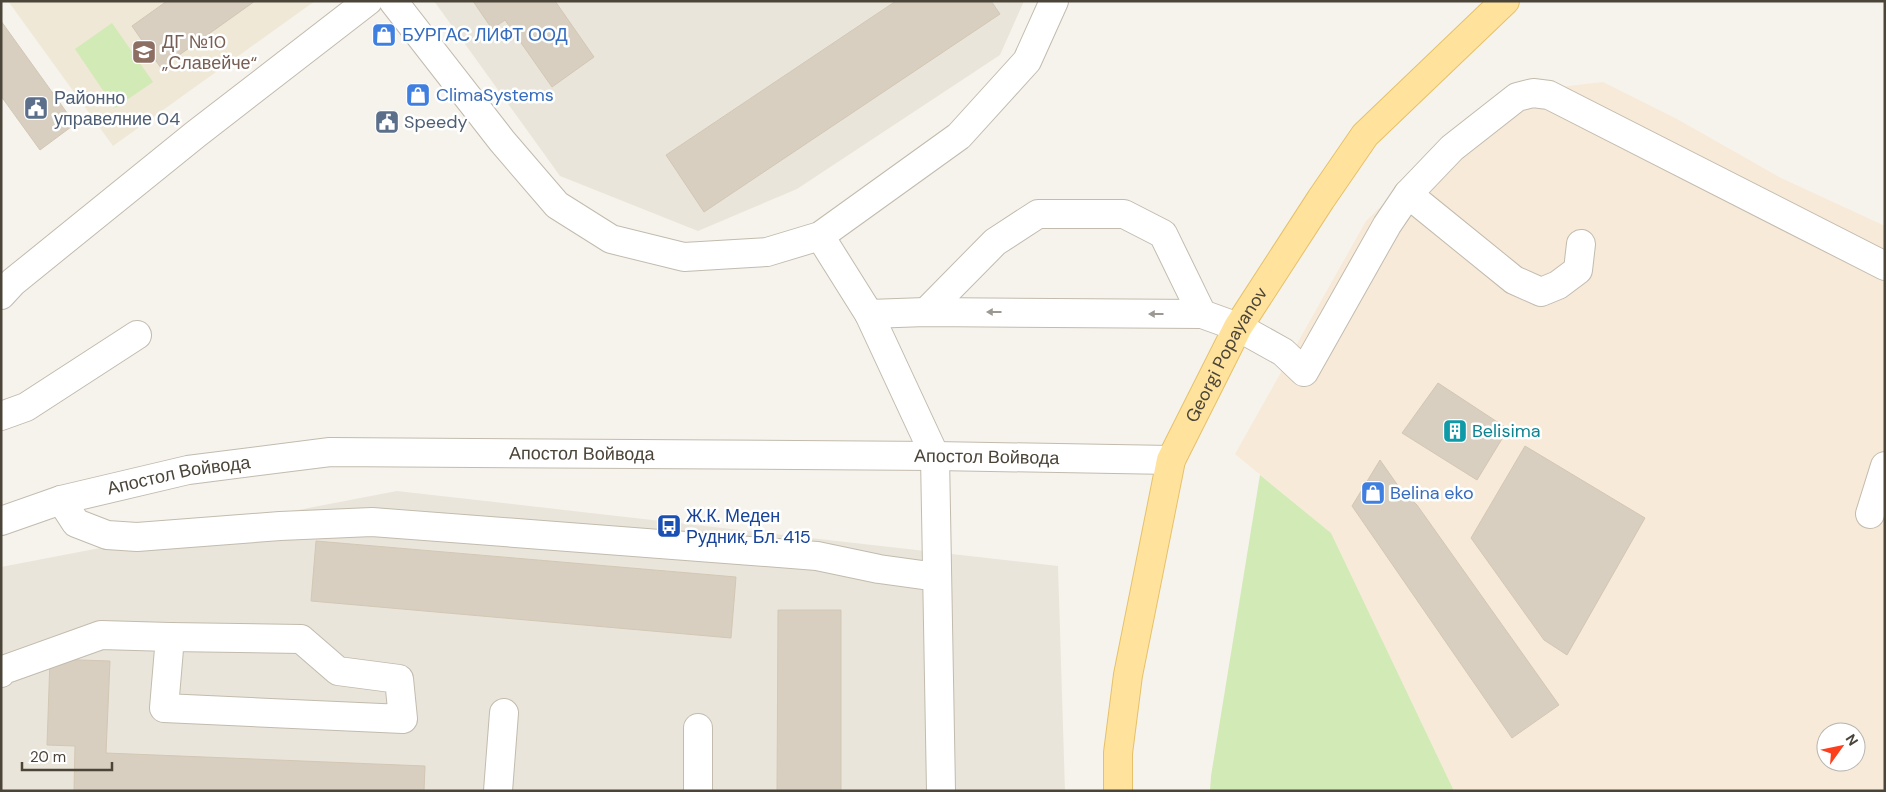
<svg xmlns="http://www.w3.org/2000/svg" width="1886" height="792" font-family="'DM Sans',sans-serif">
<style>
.residential{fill:#eae5da}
.commercial{fill:#f7ead8;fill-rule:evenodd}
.education{fill:#efe8d6}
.green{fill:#d2eab5}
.building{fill:#d8cfc1;stroke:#d3c7b4}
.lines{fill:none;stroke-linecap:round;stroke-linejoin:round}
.minor-casing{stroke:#c2bbae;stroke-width:30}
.major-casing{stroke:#e6c16a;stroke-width:30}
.minor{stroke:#fff;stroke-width:28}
.major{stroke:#ffe39c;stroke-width:28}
.oneway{fill:#9c9892}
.labels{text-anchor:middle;stroke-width:5;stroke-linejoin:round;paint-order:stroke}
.shop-label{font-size:18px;fill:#366cbe;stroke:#fff;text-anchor:start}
.education-label{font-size:18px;fill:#785e54;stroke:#fff;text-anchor:start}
.service-label{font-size:18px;fill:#4e5e75;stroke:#fff;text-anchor:start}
.street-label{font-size:18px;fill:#4b4439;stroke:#fff}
.culture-label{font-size:18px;fill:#0d838f;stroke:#fff;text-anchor:start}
.transit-label{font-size:18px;fill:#164399;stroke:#fff;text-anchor:start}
</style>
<rect width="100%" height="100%" fill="#f6f3ec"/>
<g class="residential">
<path d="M434,1H1024L1000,55L797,189L698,231L560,176Z"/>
<path d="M397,491L1058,566L1065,791H1V567Z"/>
</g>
<path class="commercial" d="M1603,82L1677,119L1781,178L1885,226V791H1454L1331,533L1235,454L1366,221L1406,182L1517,92ZM1826,732H1856V762H1826Z"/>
<path class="education" d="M8,1H315L113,146Z"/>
<g class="green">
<path d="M112,23L153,82L115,108L75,49Z"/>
<path d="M1260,475L1331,533L1454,791H1210L1211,776Z"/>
</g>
<g class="building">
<path d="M167,1H255L161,68L132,26Z"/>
<path d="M473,1H555L594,57L552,87L505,20L492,29Z"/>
<path d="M896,1H991L1000,14L704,212L666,155Z"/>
<path d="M1,21L75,124L40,150L1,96Z"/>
<path d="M1438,383L1508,429L1477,480L1402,433Z"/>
<path d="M1525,446L1645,518L1567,655L1544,640L1471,538Z"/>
<path d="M1380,460L1401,490L1417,505L1559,705L1512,738L1352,506Z"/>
<path d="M316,541L736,577L731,638L311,601Z"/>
<path d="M778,610H841V791H777Z"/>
<path d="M50,659L110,661L106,753L425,766L424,791H74L75,746L47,745Z"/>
</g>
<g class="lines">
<defs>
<g id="minor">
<path d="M393,1L502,141L557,205L611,239L684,257L767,252L820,236L959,136L1027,61L1054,1"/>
<path d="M1408,194L1514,280L1541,292L1558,285L1578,270L1581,244"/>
<path d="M820,236L869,314L935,456L941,791"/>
<path d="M1,295L13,282L196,134L368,1"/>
<path d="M926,312L995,242L1038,214H1124L1163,234L1202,314"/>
<path d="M869,314L926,312L1202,314L1238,327L1283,352L1304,372L1387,225L1408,194L1452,148L1517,97L1533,93L1549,95L1885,266"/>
<path d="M1,416L26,407L137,335"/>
<path d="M61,500L76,523L107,535L137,537L280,526L372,522L817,556L879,569L937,577"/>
<path d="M1870,514L1885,466"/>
<path id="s1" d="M1,521L61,500L188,470L330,452L935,456L1171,460"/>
<path d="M170,637L301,639L338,671L399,679L403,719L164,708Z"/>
<path d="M1,673L3,670L101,635L170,637"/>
<path d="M498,791L504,713"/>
<path d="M698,791V728"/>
</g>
<g id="major">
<path id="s2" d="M1118,791V753L1128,675L1171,460L1238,327L1321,199L1365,135L1505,1"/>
</g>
</defs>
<use href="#minor" class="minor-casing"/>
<use href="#major" class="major-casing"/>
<use href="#minor" class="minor"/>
<use href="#major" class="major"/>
</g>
<defs><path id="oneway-solid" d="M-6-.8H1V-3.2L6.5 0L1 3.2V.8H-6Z" transform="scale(1.25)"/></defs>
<g class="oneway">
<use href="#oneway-solid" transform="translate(994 312) rotate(-180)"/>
<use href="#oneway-solid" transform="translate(1156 314) rotate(-180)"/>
</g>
<defs>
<symbol id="shop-square" viewBox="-11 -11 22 22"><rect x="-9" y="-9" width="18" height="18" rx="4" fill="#3f7fe0" stroke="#fff"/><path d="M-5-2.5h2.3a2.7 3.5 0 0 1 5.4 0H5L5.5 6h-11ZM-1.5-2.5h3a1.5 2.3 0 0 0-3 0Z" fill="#fff"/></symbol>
<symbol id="school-square" viewBox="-11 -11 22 22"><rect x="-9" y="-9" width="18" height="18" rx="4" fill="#8d6e63" stroke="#fff"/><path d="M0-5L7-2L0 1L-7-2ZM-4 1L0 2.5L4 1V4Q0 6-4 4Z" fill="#fff"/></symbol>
<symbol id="civic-square" viewBox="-11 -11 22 22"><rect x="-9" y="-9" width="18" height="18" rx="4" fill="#5c6f8a" stroke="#fff"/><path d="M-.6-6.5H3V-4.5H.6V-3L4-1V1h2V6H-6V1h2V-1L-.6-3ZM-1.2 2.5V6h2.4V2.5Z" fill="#fff"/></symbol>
<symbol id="building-square" viewBox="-11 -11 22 22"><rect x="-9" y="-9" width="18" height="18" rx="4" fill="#0f9aa8" stroke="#fff"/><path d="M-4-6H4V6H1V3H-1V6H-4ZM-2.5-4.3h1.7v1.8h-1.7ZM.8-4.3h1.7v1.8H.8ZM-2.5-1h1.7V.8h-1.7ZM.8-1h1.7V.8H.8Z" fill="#fff"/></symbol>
<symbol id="bus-square" viewBox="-11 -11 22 22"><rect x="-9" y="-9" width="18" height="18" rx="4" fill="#1a4fb4" stroke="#fff"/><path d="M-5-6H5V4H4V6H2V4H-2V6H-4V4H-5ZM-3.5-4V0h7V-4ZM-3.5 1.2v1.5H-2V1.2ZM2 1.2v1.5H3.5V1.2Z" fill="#fff"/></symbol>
</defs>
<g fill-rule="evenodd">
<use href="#shop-square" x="370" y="21" width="28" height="28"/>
<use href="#school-square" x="130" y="38" width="28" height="28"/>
<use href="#shop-square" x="404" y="81" width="28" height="28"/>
<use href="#civic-square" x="22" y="94" width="28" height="28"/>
<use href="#civic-square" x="373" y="108" width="28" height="28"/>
<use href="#building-square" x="1441" y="417" width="28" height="28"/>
<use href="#shop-square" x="1359" y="479" width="28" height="28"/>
<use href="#bus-square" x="655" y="512" width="28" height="28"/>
</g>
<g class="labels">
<g class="shop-label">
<text x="402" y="41">БУРГАС ЛИФТ ООД</text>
<text x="436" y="101">ClimaSystems</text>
<text x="1390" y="499">Belina eko</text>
</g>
<g class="education-label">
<text x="162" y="48">ДГ №10<tspan x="162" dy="21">„Славейче“</tspan></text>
</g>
<g class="service-label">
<text x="54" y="104">Районно<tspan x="54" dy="21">управелние 04</tspan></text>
<text x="404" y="128">Speedy</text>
</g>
<g class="street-label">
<text dy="6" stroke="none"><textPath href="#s2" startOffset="455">Georgi Popayanov</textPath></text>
<text dy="6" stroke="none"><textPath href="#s1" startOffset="589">Апостол Войвода</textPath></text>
<text dy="6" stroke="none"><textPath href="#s1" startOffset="994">Апостол Войвода</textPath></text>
<text dy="6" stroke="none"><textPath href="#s1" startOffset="184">Апостол Войвода</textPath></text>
</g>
<g class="culture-label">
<text x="1472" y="437">Belisima</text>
</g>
<g class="transit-label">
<text x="686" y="522">Ж.К. Меден<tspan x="686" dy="21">Рудник, Бл. 415</tspan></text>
</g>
</g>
<rect width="1886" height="792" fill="none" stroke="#4b4439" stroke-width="5"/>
<g transform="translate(1841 747) rotate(57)"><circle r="24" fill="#ffffff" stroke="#b7b4b0"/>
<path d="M0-4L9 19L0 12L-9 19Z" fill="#fc3f1d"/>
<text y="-8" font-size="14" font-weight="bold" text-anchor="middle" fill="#4b4439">N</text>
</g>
<path d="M22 762v8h90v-8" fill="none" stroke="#4b4439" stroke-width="2.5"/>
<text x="30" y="762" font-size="15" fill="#4b4439" stroke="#ffffff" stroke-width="4" paint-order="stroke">20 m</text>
</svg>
